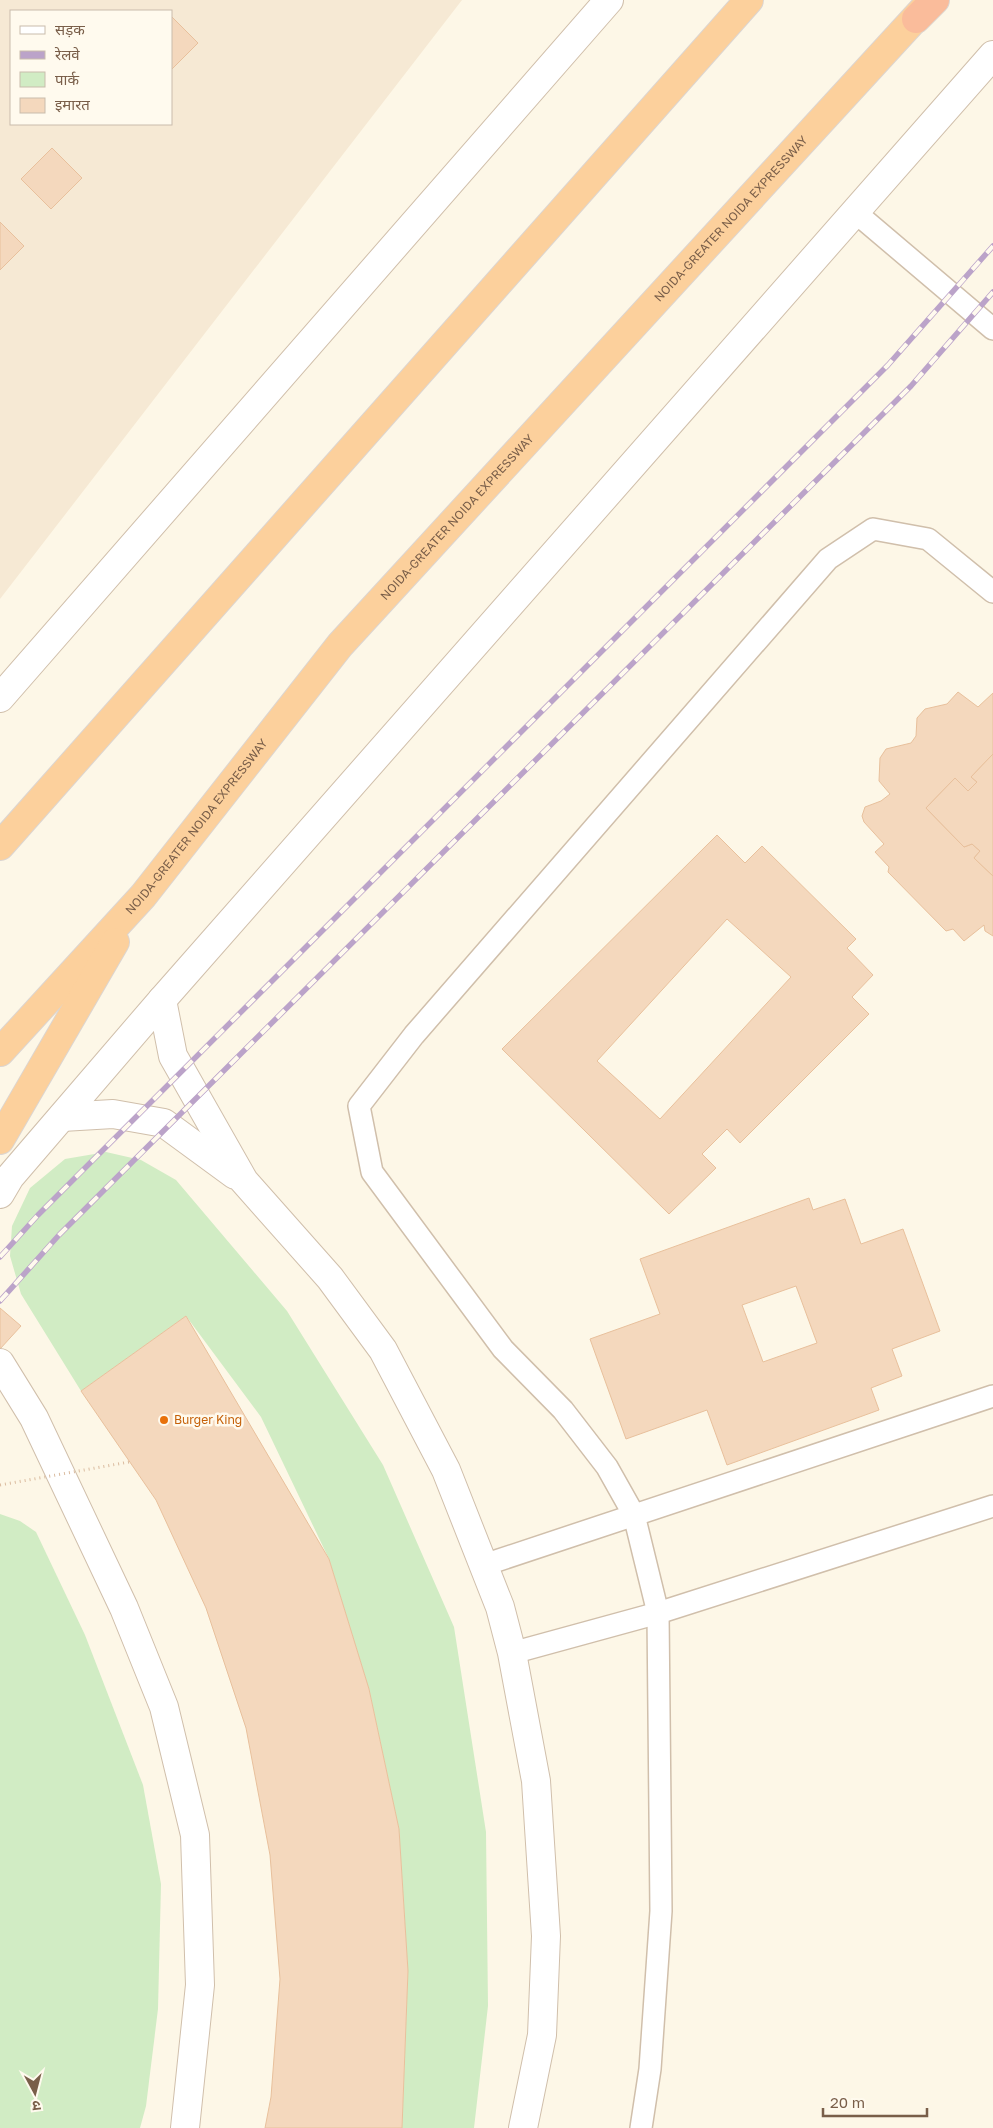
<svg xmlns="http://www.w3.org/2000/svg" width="993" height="2128" font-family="'Golos Text','Noto Sans Devanagari',sans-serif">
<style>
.residential{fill:#f6e9d4;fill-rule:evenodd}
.green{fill:#d1ecc4}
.building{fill:#f4d8bd;stroke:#e8c09c;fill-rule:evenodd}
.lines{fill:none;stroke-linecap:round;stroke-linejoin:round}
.service-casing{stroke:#d0bfab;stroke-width:24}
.minor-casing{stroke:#d0bfab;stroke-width:30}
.tertiary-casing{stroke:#d0bfab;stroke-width:30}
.trunk-casing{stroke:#dcd5d0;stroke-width:30}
.motorway-casing{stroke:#dcd5d0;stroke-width:30}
.service{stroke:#fff;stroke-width:21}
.minor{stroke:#fff;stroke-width:28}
.tertiary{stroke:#fff;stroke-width:28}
.trunk{stroke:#fcd09c;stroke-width:28}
.motorway{stroke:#fabc9b;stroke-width:28}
.rail-casing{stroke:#bba3c9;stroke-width:5.5}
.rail{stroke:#fffaee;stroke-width:4;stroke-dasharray:11;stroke-linecap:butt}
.path-bridge{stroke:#dabb9f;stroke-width:3;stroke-dasharray:1 4;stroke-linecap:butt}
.food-dot{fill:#e8710a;stroke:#fffaee;stroke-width:2}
.labels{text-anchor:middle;stroke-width:5;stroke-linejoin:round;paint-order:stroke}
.street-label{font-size:12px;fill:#795e49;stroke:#fffaee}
.food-label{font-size:12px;fill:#c56008;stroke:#fffaee;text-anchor:start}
</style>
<rect width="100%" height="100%" fill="#fdf7e7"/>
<path class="residential" d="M0,0H462L0,599ZM11,11H171V124H11Z"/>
<g class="green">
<path d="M106,1152L141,1160L176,1180L287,1311L383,1465L454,1627L486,1832L488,2006L474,2128H402L408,1971L399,1829L369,1689L329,1559L261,1417L186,1316L81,1391L21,1294L10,1256L12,1226L30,1188L65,1159Z"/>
<path d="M0,1514L20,1521L36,1532L85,1635L143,1785L161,1884L158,2009L146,2106L140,2128H0Z"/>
</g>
<g class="building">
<path d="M171,16L198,43L171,70Z"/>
<path d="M52,148L82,178L51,209L21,179Z"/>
<path d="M0,222L24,246L0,270Z"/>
<path d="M958,692L978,707L993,693V754L971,777L977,782L968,791L955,778L926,808L964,847L972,844L980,851L974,858L993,876V936L985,931L984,925L964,941L953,929L946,931L888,872L889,867L875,852L884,844L864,822L862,816L865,807L881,801L890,794L879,781L880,758L886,749L911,743L916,736L917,718L925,709L947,704Z"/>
<path d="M993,754V876L974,858L980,851L972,844L964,847L926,808L955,778L968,791L977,782L971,777Z"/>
<path d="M717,835L745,863L762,846L856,939L847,948L873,975L852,997L869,1014L740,1143L727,1129L702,1154L716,1168L669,1214L502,1049ZM727,919L791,977L660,1119L597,1061Z"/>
<path d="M809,1198L813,1210L845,1199L861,1244L903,1229L940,1331L892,1349L902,1376L871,1388L879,1410L727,1465L707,1410L626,1439L590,1339L660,1314L640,1259ZM796,1286L817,1343L763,1362L742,1305Z"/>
<path d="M0,1308L21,1326L0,1349Z"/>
<path d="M186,1316L329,1559L369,1689L399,1829L408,1971L402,2128H265L271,2097L280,1979L270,1855L246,1728L206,1608L156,1500L81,1391Z"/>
</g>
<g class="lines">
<defs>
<g id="service">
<path d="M855,212L993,329"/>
<path d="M484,1565L993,1396"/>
<path d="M512,1653L658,1613L993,1506"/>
<path d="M641,2128L650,2069L661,1911L658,1613L634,1515L607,1467L563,1410L503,1349L372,1172L359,1106L414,1035L828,559L873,529L928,539L993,592"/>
</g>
<path id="minor" d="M0,698L609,0"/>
<g id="tertiary">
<path d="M162,1000L173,1056L244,1181L330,1278L383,1350L446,1470L500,1607L512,1653L536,1781L546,1936L542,2035L523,2128"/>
<path d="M62,1117L113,1114L164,1123L235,1175"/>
<path d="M0,1194L10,1177L162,1000L993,55"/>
<path d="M0,1363L34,1418L124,1608L164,1707L195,1835L200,1985L185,2128"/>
</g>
<g id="trunk">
<path d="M0,846L749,0"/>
<path id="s1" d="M0,1052L143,896L340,645L931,1"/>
<path d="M0,1140L115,942"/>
</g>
<path id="motorway" d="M916,19L935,0"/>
</defs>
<use href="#service" class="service-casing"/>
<use href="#minor" class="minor-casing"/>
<use href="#tertiary" class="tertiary-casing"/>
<use href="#trunk" class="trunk-casing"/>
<use href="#motorway" class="motorway-casing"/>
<use href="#service" class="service"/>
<use href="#minor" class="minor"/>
<use href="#tertiary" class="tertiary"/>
<use href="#trunk" class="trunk"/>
<use href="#motorway" class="motorway"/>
<defs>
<g id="rail">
<path d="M0,1257L38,1215L888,365L993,246"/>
<path d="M0,1301L59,1235L911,386L993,292"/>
</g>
</defs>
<use href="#rail" class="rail-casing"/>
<use href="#rail" class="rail"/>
<path class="path-bridge" d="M0,1485L129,1462"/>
</g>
<circle class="food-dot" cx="164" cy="1420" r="5"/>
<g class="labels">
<g class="street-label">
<text dy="4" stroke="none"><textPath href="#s1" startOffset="1109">NOIDA-GREATER NOIDA EXPRESSWAY</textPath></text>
<text dy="4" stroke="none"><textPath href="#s1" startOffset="704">NOIDA-GREATER NOIDA EXPRESSWAY</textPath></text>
<text dy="4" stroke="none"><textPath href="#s1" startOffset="299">NOIDA-GREATER NOIDA EXPRESSWAY</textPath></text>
</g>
<g class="food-label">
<text x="174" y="1424">Burger King</text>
</g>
</g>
<rect x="10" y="10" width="162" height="115" fill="#fffaee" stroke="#c9bcac"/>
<rect x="20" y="26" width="25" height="8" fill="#ffffff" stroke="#c9bcac"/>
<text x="55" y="35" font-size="15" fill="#795e49">सड़क</text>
<rect x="20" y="51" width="25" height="8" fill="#bba3c9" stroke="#c9bcac"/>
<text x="55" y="60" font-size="15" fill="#795e49">रेलवे</text>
<rect x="20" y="72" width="25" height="15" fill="#d1ecc4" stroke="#c9bcac"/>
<text x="55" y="85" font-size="15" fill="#795e49">पार्क</text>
<rect x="20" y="98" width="25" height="15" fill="#f4d8bd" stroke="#c9bcac"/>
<text x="55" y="110" font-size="15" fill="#795e49">इमारत</text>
<g transform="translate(35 2093) rotate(173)" stroke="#fffaee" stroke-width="4" paint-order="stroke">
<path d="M0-4L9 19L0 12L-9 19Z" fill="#795e49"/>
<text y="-8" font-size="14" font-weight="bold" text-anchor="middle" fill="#795e49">उ</text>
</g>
<path d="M823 2108v8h104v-8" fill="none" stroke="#795e49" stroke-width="2.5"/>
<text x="830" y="2108" font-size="15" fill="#795e49" stroke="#fffaee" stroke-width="4" paint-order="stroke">20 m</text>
</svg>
